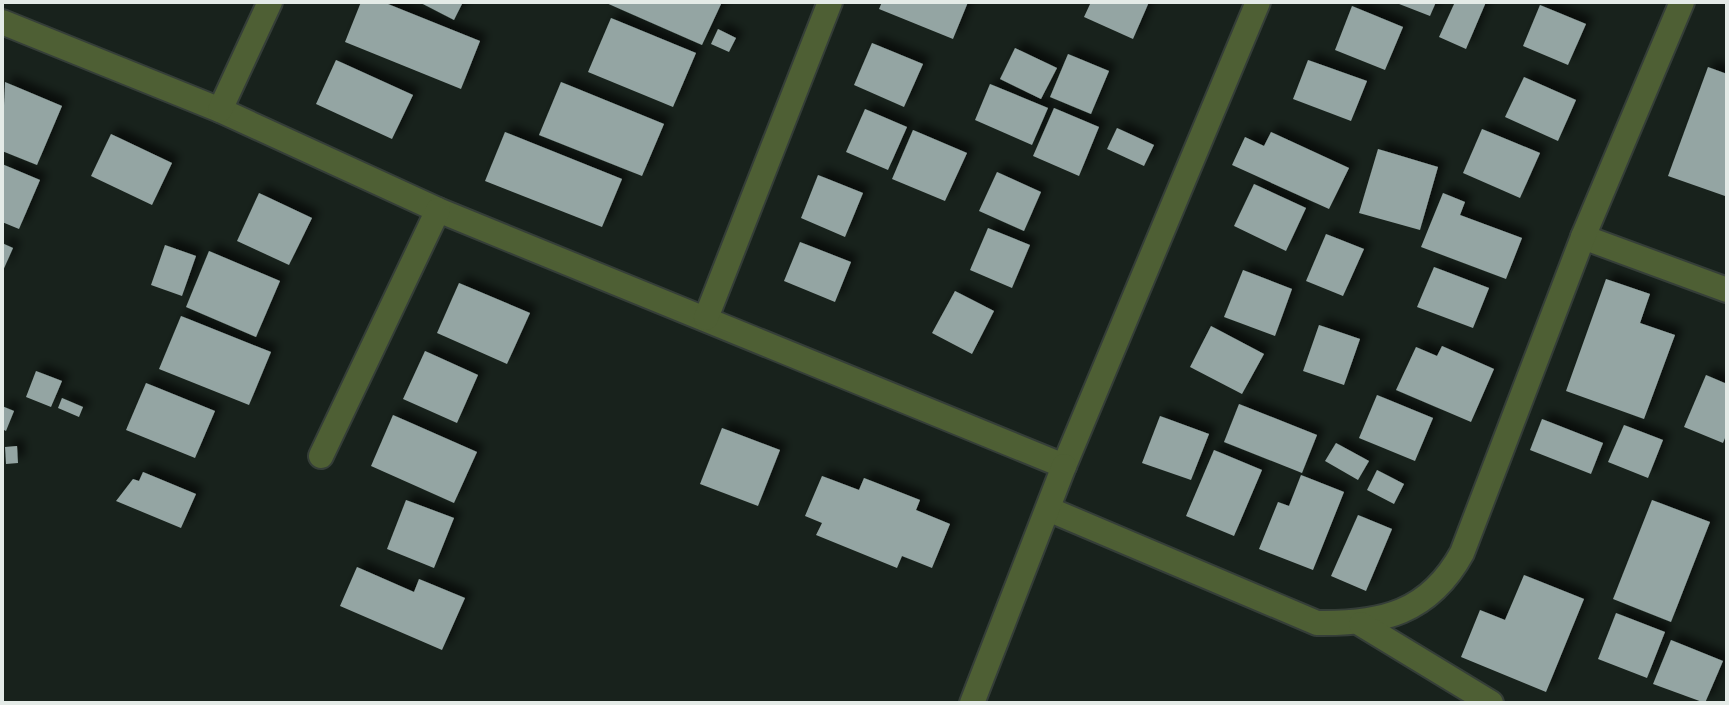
<svg xmlns="http://www.w3.org/2000/svg" width="1729" height="705" font-family="Montserrat,sans-serif">
<style>
.building{fill:#94a5a3;filter:url(#shadow)}
.lines{fill:none;stroke-linecap:round;stroke-linejoin:round}
.minor-casing{stroke:#353e38;stroke-width:28}
.minor{stroke:#4e5f34;stroke-width:24}
</style>
<defs>
<filter id="shadow"><feDropShadow dx="7" dy="-7" stdDeviation="4" flood-color="#0009"/></filter>
</defs>
<rect width="100%" height="100%" fill="#18221c"/>
<g class="building">
<path d="M361,2H383L480,41L461,89L345,42Z"/>
<path d="M419,2H463L454,20Z"/>
<path d="M604,2H722L702,45Z"/>
<path d="M882,2H968L953,39L879,9Z"/>
<path d="M1091,2H1149L1133,39L1084,17Z"/>
<path d="M1394,2H1436L1430,16Z"/>
<path d="M1455,2H1486L1466,49L1439,37Z"/>
<path d="M1540,5L1586,24L1568,65L1523,46Z"/>
<path d="M1352,6L1403,27L1385,70L1335,50Z"/>
<path d="M611,18L696,53L673,107L588,72Z"/>
<path d="M718,29L736,38L729,52L711,44Z"/>
<path d="M872,43L923,64L904,107L854,85Z"/>
<path d="M1015,48L1057,68L1041,99L1000,79Z"/>
<path d="M1068,54L1109,71L1091,114L1050,97Z"/>
<path d="M336,60L413,95L392,139L316,104Z"/>
<path d="M1308,60L1367,81L1351,121L1293,99Z"/>
<path d="M1708,67L1727,74L1725,196L1668,176Z"/>
<path d="M1524,77L1576,100L1558,141L1505,117Z"/>
<path d="M5,82L62,106L37,165L2,151Z"/>
<path d="M561,82L664,124L642,176L539,135Z"/>
<path d="M990,84L1048,108L1032,145L975,120Z"/>
<path d="M1054,108L1099,127L1079,176L1033,156Z"/>
<path d="M865,109L907,127L888,170L846,152Z"/>
<path d="M1117,128L1154,145L1144,166L1107,149Z"/>
<path d="M1482,129L1540,153L1520,198L1463,173Z"/>
<path d="M913,130L967,153L945,201L892,179Z"/>
<path d="M505,132L622,179L602,227L485,181Z"/>
<path d="M1271,132L1349,168L1329,209L1232,165L1245,137L1264,146Z"/>
<path d="M111,134L172,163L152,205L91,176Z"/>
<path d="M1378,149L1438,167L1420,230L1359,213Z"/>
<path d="M2,164L40,180L19,229L2,222Z"/>
<path d="M997,172L1041,192L1024,231L979,211Z"/>
<path d="M818,175L863,193L845,237L801,218Z"/>
<path d="M1254,184L1306,208L1286,251L1234,226Z"/>
<path d="M259,193L312,218L289,265L237,241Z"/>
<path d="M1443,193L1465,202L1460,215L1522,238L1506,279L1421,247Z"/>
<path d="M988,228L1030,245L1012,288L970,270Z"/>
<path d="M1326,234L1364,249L1343,296L1306,281Z"/>
<path d="M800,242L851,262L835,302L784,281Z"/>
<path d="M2,243L13,248L2,273Z"/>
<path d="M165,245L196,256L182,296L151,285Z"/>
<path d="M209,251L280,281L256,337L186,307Z"/>
<path d="M1434,267L1489,288L1473,328L1417,307Z"/>
<path d="M1243,270L1292,289L1275,336L1224,317Z"/>
<path d="M1606,279L1650,294L1640,323L1675,335L1644,419L1566,391Z"/>
<path d="M459,283L530,313L507,364L437,333Z"/>
<path d="M955,291L994,311L972,354L932,333Z"/>
<path d="M181,316L271,352L249,405L159,369Z"/>
<path d="M1319,325L1360,339L1344,385L1303,371Z"/>
<path d="M1211,326L1264,354L1242,394L1190,367Z"/>
<path d="M1442,346L1494,369L1471,422L1396,390L1416,347L1437,356Z"/>
<path d="M425,351L478,375L457,423L403,399Z"/>
<path d="M36,371L62,381L51,407L26,397Z"/>
<path d="M1706,375L1727,384V433L1723,443L1684,427Z"/>
<path d="M146,383L215,411L195,458L126,430Z"/>
<path d="M1377,395L1433,418L1415,461L1359,438Z"/>
<path d="M62,398L83,407L79,417L58,408Z"/>
<path d="M1239,404L1317,435L1302,473L1224,442Z"/>
<path d="M2,406L14,411L6,431L2,429Z"/>
<path d="M393,415L477,452L454,503L371,466Z"/>
<path d="M1160,416L1209,434L1191,480L1142,463Z"/>
<path d="M1542,419L1603,443L1591,474L1530,450Z"/>
<path d="M1624,425L1663,440L1648,478L1608,462Z"/>
<path d="M722,428L780,450L758,506L700,484Z"/>
<path d="M1336,443L1369,461L1358,480L1325,461Z"/>
<path d="M17,446L18,463L6,464L5,447Z"/>
<path d="M1214,450L1262,470L1234,536L1186,516Z"/>
<path d="M1377,470L1404,484L1394,504L1367,490Z"/>
<path d="M143,472L196,494L181,528L116,501L133,479L139,481Z"/>
<path d="M1301,475L1344,492L1313,570L1259,549L1278,502L1289,506Z"/>
<path d="M822,476L859,490L864,478L920,500L916,510L950,524L932,568L902,556L897,568L816,535L822,523L805,516Z"/>
<path d="M406,500L454,518L434,568L387,549Z"/>
<path d="M1652,500L1710,522L1671,622L1613,599Z"/>
<path d="M1358,515L1392,529L1366,591L1331,576Z"/>
<path d="M357,567L414,592L419,579L465,598L442,650L340,606Z"/>
<path d="M1524,575L1584,599L1546,692L1461,657L1480,610L1505,620Z"/>
<path d="M1616,613L1665,632L1647,678L1598,659Z"/>
<path d="M1671,640L1723,661L1705,703L1653,684Z"/>
</g>
<g class="lines">
<defs>
<g id="minor">
<path d="M2,22L220,110L438,210L1064,466L1258,2"/>
<path d="M220,110L270,2"/>
<path d="M1583,237L1727,290"/>
<path d="M706,318L830,2"/>
<path d="M321,456L438,210"/>
<path d="M1048,509L1317,623C1382,624 1429,613 1462,553L1583,237L1682,2"/>
<path d="M1361,624L1491,703"/>
<path d="M972,703L1064,466"/>
</g>
</defs>
<use href="#minor" class="minor-casing"/>
<use href="#minor" class="minor"/>
</g>
<rect width="1729" height="705" fill="none" stroke="#e4ebe7" stroke-width="8"/>
</svg>
